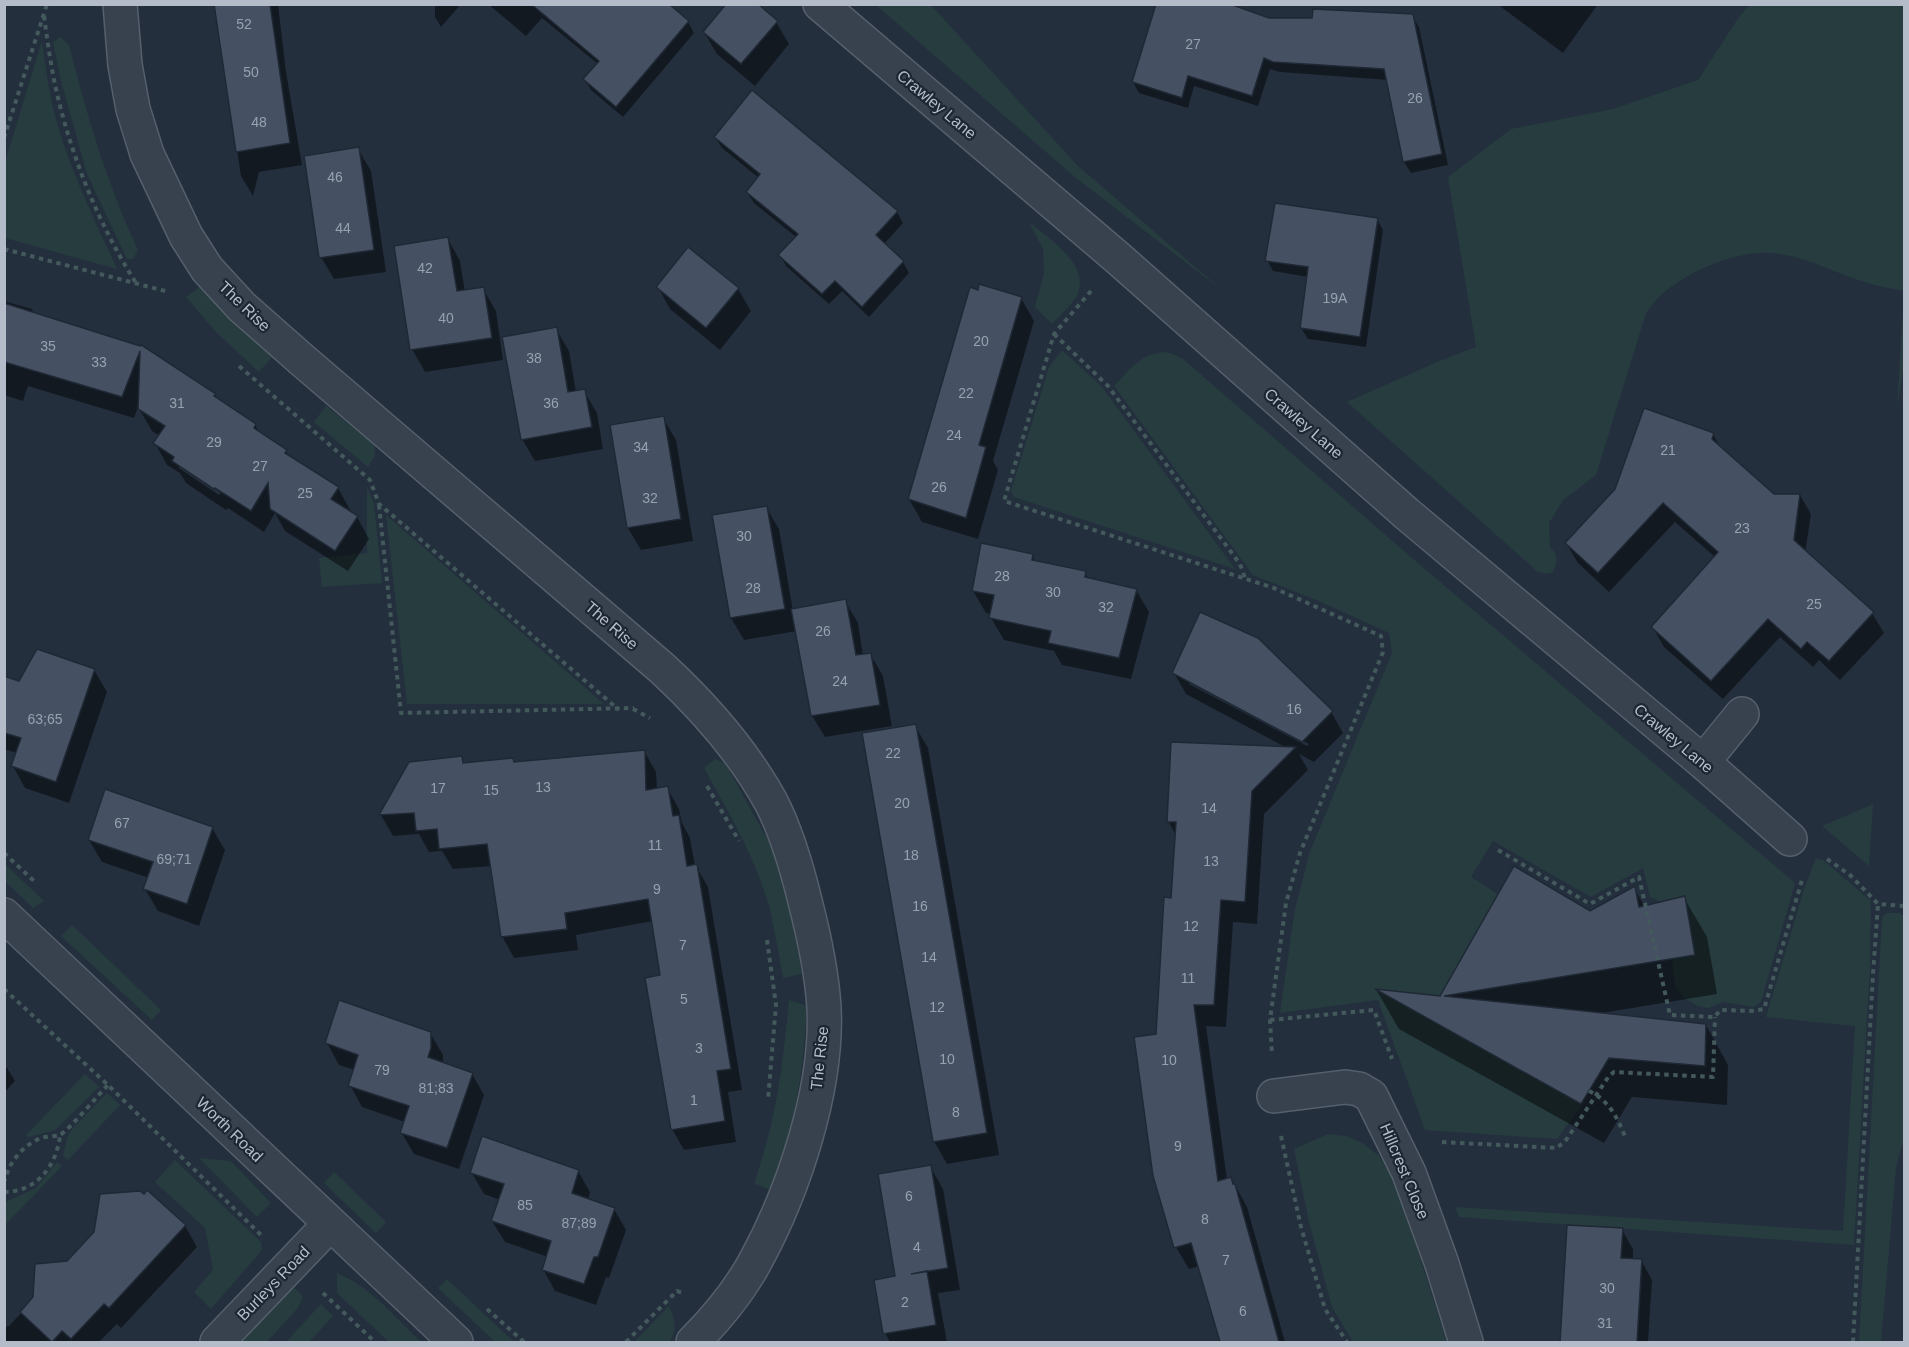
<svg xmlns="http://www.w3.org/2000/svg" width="1909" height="1347" font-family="Arial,sans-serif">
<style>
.green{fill:#263c3f}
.shadow{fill:#0007;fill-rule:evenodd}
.building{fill:#455162;stroke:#1f2835;stroke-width:1.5}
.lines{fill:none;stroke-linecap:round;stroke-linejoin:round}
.minor-casing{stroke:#565f6c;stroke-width:36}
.tertiary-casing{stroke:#565f6c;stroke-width:36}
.path{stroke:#44595c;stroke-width:4;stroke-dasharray:4.5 4.5;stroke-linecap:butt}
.minor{stroke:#38414e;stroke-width:33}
.tertiary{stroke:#38414e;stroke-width:33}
.labels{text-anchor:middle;stroke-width:4.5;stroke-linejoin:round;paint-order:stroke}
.number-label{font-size:14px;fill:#98a1af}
.street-label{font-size:16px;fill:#b4bcc9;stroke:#1d2633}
</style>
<rect width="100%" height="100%" fill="#242f3e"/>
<g class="green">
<path d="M876,5H931L1077,165L1223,291L1076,178Z"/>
<path d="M1749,5H1904V363L1897,410L1904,291C1892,288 1879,287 1868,283C1836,274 1805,255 1771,253C1734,251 1689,271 1661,295C1655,300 1651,307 1646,313L1596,475L1563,500L1549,523L1550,547L1555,553L1557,561L1553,572L1547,574L1538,572L1347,402L1437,362L1476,347L1448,177L1511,129L1613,109L1698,80L1737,20Z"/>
<path d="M60,37L69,45C87,116 107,184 138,250L133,259H127L87,174L61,81L53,42Z"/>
<path d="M42,41C46,69 49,96 57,123C72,174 95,221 117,269L5,238V162Z"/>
<path d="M1029,222C1049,239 1091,265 1077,295C1072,305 1060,315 1052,324L1035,307L1044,273L1043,249Z"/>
<path d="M201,286L232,321L272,357L259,372L215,331L186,297Z"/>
<path d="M1062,350L1102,387L1235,569L1014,497L1011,491L1049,367Z"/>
<path d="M1167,352L1182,358L1419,564L1795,883L1761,1002L1753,1007L1724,1002L1708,1008L1698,1006L1683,997L1675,986L1672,959L1695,955L1685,897L1661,902L1650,897L1643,868L1591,897L1493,841L1471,877L1498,894L1427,1018L1582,1105L1557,1139L1425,1130L1378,1000L1280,1013L1295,909L1309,854L1392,653L1389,633L1321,602L1253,575L1114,386C1132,368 1140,353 1167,352Z"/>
<path d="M326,406L374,444L375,456L368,467L314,422Z"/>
<path d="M367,487L374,503L382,583L322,587L319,558L367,553Z"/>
<path d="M386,515L604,704H407Z"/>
<path d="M715,759L725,763L770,844L786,887L802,974L783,978C779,955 775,932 770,910C757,860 729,813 704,768Z"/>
<path d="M1873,804L1869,866L1822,826Z"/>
<path d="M1816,858L1823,860L1871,901L1870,967L1854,1245L1459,1217L1455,1207L1843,1231L1855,1026L1766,1017L1804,889Z"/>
<path d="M5,864L44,901L33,908L5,881Z"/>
<path d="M1886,913H1900L1904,917V1139L1896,1167L1881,1342H1859L1882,918Z"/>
<path d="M72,925L161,1010L152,1020L61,936Z"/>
<path d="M789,1000L807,1006C803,1074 796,1126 770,1190L754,1183C776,1122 783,1064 789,1000Z"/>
<path d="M85,1074L99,1087L55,1130L29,1137L26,1135Z"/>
<path d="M107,1093L120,1105L68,1160L63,1156L68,1135L74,1127Z"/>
<path d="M1328,1134L1347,1136L1364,1144L1379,1156L1395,1180L1447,1342H1353L1332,1307L1309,1222L1294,1149Z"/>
<path d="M199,1158L231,1161L271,1203L257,1217Z"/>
<path d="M175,1160L261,1242L262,1250L211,1309L194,1292L213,1270L205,1228L155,1182Z"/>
<path d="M57,1162L62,1166L5,1225V1202L36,1188Z"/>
<path d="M334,1172L386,1222L376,1233L324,1183Z"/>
<path d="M337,1273C372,1288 395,1317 421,1342H389L337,1293Z"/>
<path d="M447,1279L514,1342H495L438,1288Z"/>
<path d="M292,1286L303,1296L298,1308L267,1342H239Z"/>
<path d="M321,1304L333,1316L309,1342H286Z"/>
<path d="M669,1306C675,1319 678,1330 669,1342H634Z"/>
</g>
<g class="shadow">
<path d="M215,4H278L286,72L302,165L259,172L253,196L241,176Z"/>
<path d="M435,4H461L441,27L435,17Z"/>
<path d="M488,4H667L688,22L694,33L623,117L591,90L585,79L598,64L542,18L526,36Z"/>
<path d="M1497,4H1598L1563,53Z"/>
<path d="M1412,16L1419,27L1448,165L1411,173L1404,162L1388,80L1280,72L1270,69L1258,106L1194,86L1188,108L1139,93L1133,82L1269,19Z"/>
<path d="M776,22L789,44L755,86L717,54L704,32Z"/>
<path d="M752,92L897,212L903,223L884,244L903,262L909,273L869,317L842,291L829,304L786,266L780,255L796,237L754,203L747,192L759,178L722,148L715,137Z"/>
<path d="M358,149L371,171L386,272L334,279L321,257Z"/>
<path d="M1377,219L1383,230L1366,347L1308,339L1301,328L1308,277L1273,271L1267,260Z"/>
<path d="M448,239L460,261L465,292L483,289L496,311L503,360L425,372L412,349Z"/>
<path d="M658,287L738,289L751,311L720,350L670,309Z"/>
<path d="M1021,298L1034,321L993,461L998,470L978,539L922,522L909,499Z"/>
<path d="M4,301L32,309L34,314L142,348L215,395L219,402L255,425L261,435L286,451L289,457L338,488L350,510L349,512L357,517L369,539L348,571L285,531L275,513L264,532L228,508L226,510L186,483L180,473L167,465L155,443L160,436L152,431L138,407L134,418L28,386L23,401L4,395ZM179,464L221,492L219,495L179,468Z"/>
<path d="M556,329L569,351L576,392L584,391L597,413L603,449L535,461L522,439Z"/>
<path d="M663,418L676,440L693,541L641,550L628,528Z"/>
<path d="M1713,434L1722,451L1774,496L1800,495L1811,514L1805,553L1872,613L1884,633L1840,680L1819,660L1813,667L1780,637L1723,699L1664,647L1653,628L1715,557L1675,522L1609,592L1578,563L1566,543Z"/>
<path d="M766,507L779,529L793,611L845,601L858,623L863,656L870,654L883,676L892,726L825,737L812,716L797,631L744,640L731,618L714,516Z"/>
<path d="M1032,555L1036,563L1085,573L1089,580L1136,590L1149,612L1131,679L1062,665L1054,651L1004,640L991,618L992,614L986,613L973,591Z"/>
<path d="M94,670L107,692L69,803L25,788L13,766L17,753L4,749V678L20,683Z"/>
<path d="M1174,673L1331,712L1343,733L1314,762L1299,754L1308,770L1264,814L1257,924L1233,922L1226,1027L1206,1026L1227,1180L1231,1178L1247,1207L1285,1342H1221L1199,1266L1189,1269L1176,1247L1158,1036L1173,899L1177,837L1168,821L1287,748L1186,694ZM1189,681L1309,744L1307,746L1189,684Z"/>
<path d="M915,726L928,748L999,1155L947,1164L934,1141Z"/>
<path d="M644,751L656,772L657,789L667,788L679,809L682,823L690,838L695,866H696L708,887L742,1090L728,1092L736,1142L684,1150L672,1129L662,977L653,921L576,935L578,950L514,958L502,936L492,866L453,869L442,851L429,852L419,834L393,836L381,815L410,763L461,758L464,764L515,763Z"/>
<path d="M212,828L225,850L199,926L158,911L145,889L149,878L102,862L89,840Z"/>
<path d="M1634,888L1645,907L1684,898L1707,937L1717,994L1602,1013L1706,1025L1728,1065L1727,1105L1632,1097L1604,1143L1399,1029L1377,991L1441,998Z"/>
<path d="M430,1033L443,1055V1064L472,1074L484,1095L459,1169L414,1154L401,1132L405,1122L362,1107L350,1085L355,1070L339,1065L327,1043Z"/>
<path d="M4,1063L15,1081L4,1093Z"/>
<path d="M930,1166L943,1189L960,1290L938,1293L947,1342H890L885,1333L897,1278Z"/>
<path d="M578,1171L590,1192L588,1200L614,1209L626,1230L609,1278L606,1277L596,1305L555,1291L543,1269L548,1257L505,1242L492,1221L500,1200L484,1194L472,1173Z"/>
<path d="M147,1192L185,1226L197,1247L121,1328L117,1324L99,1342H4V1327L9,1326L68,1263Z"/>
<path d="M1569,1227L1622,1230L1633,1249V1260H1641L1652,1280L1648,1342H1562Z"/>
</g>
<g class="building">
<path d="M214,4H270L290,143L236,152Z"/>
<path d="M531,4H669L689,21L616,107L583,79L599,61Z"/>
<path d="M726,4H758L778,21L741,64L703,32Z"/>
<path d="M1156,4H1230L1269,18H1312L1313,9L1413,14L1442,154L1403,162L1384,69L1273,62L1264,58L1252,96L1188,76L1182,98L1132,82Z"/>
<path d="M752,90L898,211L876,235L904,261L862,307L835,281L822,294L778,255L798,234L746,192L760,174L714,137Z"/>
<path d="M359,147L374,250L319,258L304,156Z"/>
<path d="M1275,203L1378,218L1360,337L1300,328L1308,267L1265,261Z"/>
<path d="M448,237L457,291L484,287L492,338L410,350L394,246Z"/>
<path d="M688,247L739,288L706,328L656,287Z"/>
<path d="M979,284L1022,297L979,445L986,447L966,518L908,499L970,287L978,290Z"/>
<path d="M4,303L140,346V344L216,394L214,396L256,424L254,428L287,450L285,453L339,487L331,499L358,516L335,551L270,509L268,483L251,511L215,488L214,489L172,461L174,457L153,443L165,426L138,409L140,351L122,397L4,362Z"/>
<path d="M557,327L568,392L585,389L592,427L521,440L502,337Z"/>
<path d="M1644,408L1714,433L1712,439L1774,494H1800L1794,540L1874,612L1829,661L1807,642L1801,649L1768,619L1711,681L1651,627L1718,552L1663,503L1598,573L1565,543L1615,489Z"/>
<path d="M664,416L681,519L627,528L610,425Z"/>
<path d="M767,506L785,609L730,618L712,515Z"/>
<path d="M981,543L1033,554L1032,560L1086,571L1085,577L1137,589L1119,658L1048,643L1051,631L989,618L994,595L972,591Z"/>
<path d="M846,599L856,655L871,653L880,705L811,716L791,609Z"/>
<path d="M1200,612L1258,638L1333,711L1302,742L1172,673Z"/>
<path d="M37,649L95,669L56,782L11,766L21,738L4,733V676L19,681Z"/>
<path d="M916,724L987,1133L933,1142L862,733Z"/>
<path d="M1171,742L1296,747L1252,791L1245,902L1221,900L1214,1005H1194L1218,1181L1231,1177L1233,1184H1235L1279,1342H1220L1191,1243L1174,1248L1153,1176L1134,1037L1156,1034L1164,897L1171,898L1176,822H1167Z"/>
<path d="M645,750L646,790L668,786L673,816L679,815L687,866L697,864L731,1069L717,1071L725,1121L671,1130L645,978L660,975L648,899L565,913L567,929L501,937L487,844L439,849L437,829L416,831L414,813L379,815L409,762L462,756L463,763L513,758L514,762Z"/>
<path d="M105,789L213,827L187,904L143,889L153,862L88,840Z"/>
<path d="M1514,866L1590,911L1635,886L1639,907L1685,896L1695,955L1444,996L1706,1024L1705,1066L1609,1058L1581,1104L1375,989L1440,996Z"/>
<path d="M339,1000L431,1032V1048L428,1057L473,1073L447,1148L400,1133L409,1106L348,1086L358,1055L325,1043Z"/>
<path d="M482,1136L579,1170L572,1193L615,1208L598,1257H594L584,1284L542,1270L551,1241L491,1221L504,1184L470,1173Z"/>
<path d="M931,1165L948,1268L911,1274L927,1271L936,1325L883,1334L874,1280L895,1276L878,1174Z"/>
<path d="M147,1190L186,1225L109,1308L104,1304L71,1339L62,1331L52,1342L20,1312L33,1297L35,1264L67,1261L94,1232L100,1194L140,1191L144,1194Z"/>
<path d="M1567,1225L1623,1228L1621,1258L1642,1259L1637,1342H1560Z"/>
</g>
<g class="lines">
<defs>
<g id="minor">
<path d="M120,4L125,65L133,109L147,154L186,236L207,269L242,307L301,359L663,669C706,709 743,751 771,802C787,833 797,868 805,901C814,936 822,972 824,1008C828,1088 794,1190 756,1260C740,1290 716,1319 693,1342"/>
<path d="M820,4L1119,259L1407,514L1703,762L1790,839"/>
<path d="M1703,762L1742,714"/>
<path d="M1274,1096L1345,1087L1359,1089L1371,1096L1409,1173L1442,1264L1466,1342"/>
<path d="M217,1342L330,1224"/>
</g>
<path id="tertiary" d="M4,915L456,1342"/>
</defs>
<use href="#minor" class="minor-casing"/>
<use href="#tertiary" class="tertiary-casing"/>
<g class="path">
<path d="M44,16C47,38 50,59 54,80C69,151 97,222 136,283"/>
<path d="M4,138L47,4"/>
<path d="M4,249L169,292"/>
<path d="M1091,291L1054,334L1004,501L1274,588L1381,636L1383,652L1300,853L1286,903L1270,1020L1272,1054"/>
<path d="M1054,334L1108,386L1240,564L1245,578"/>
<path d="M239,366L370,480L379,504L619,710"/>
<path d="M379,505L401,713L634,708"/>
<path d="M633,709L650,718"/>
<path d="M707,786L739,841"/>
<path d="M1498,850L1590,904L1639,877L1670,1015L1715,1017L1720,1010L1754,1011L1764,1009L1802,880"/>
<path d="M4,853L34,881"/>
<path d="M1827,859L1850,875L1878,904L1904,906"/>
<path d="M767,940L776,1005L768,1100"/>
<path d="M4,989L108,1085L261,1235"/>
<path d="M1270,1020L1374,1010L1392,1059"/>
<path d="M1589,1091C1610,1101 1618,1119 1626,1139"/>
<path d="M1281,1136L1301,1227L1325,1309L1347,1342"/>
<path d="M1442,1142L1557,1148L1566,1140L1609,1076L1614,1072L1713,1077L1715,1017"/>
<path d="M4,1183C8,1163 23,1145 41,1138C47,1136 54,1137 60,1135C69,1130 99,1094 108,1085"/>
<path d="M4,1192C37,1192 57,1165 60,1135"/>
<path d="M323,1293L375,1342"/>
<path d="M487,1309L524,1342"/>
<path d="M626,1342L677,1291L682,1293"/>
<path d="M1853,1342L1873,974L1878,904"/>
</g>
<use href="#minor" class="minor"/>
<use href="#tertiary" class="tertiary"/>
</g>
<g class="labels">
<g class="number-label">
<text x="244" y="29">52</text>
<text x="1193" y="49">27</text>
<text x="251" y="77">50</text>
<text x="1415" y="103">26</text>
<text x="259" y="127">48</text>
<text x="335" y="182">46</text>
<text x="343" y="233">44</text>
<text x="425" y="273">42</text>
<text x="1335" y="303">19A</text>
<text x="446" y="323">40</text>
<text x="981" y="346">20</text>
<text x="48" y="351">35</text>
<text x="534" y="363">38</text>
<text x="99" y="367">33</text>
<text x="966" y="398">22</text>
<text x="177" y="408">31</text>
<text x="551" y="408">36</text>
<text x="954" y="440">24</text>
<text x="214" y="447">29</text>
<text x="641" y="452">34</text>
<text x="1668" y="455">21</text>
<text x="260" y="471">27</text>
<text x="939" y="492">26</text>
<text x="305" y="498">25</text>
<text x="650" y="503">32</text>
<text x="1742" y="533">23</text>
<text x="744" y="541">30</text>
<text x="1002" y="581">28</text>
<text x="753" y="593">28</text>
<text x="1053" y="597">30</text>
<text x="1814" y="609">25</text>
<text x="1106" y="612">32</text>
<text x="823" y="636">26</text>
<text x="840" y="686">24</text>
<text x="1294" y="714">16</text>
<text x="45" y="724">63;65</text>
<text x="893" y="758">22</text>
<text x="543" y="792">13</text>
<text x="438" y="793">17</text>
<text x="491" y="795">15</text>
<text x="902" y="808">20</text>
<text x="1209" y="813">14</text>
<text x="122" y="828">67</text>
<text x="655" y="850">11</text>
<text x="911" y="860">18</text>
<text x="174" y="864">69;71</text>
<text x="1211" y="866">13</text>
<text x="657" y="894">9</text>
<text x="920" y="911">16</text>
<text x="1191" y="931">12</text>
<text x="683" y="950">7</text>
<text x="929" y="962">14</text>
<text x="1188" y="983">11</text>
<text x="684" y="1004">5</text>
<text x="937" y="1012">12</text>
<text x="699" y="1053">3</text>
<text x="947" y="1064">10</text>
<text x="1169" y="1065">10</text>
<text x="382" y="1075">79</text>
<text x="436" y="1093">81;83</text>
<text x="694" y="1105">1</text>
<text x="956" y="1117">8</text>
<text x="1178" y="1151">9</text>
<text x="909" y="1201">6</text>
<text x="525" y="1210">85</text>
<text x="1205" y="1224">8</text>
<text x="579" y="1228">87;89</text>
<text x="917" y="1252">4</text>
<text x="1226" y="1265">7</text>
<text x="1607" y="1293">30</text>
<text x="905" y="1307">2</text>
<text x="1243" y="1316">6</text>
<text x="1605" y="1328">31</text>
</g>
<g class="street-label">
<text transform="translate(937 104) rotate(40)" y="6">Crawley Lane</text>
<text transform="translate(245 306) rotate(44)" y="6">The Rise</text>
<text transform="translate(1304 423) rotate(41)" y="6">Crawley Lane</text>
<text transform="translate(612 625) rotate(41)" y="6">The Rise</text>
<text transform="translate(1674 738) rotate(40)" y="6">Crawley Lane</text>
<text transform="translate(819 1058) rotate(-84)" y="6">The Rise</text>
<text transform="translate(230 1129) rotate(44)" y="6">Worth Road</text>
<text transform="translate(1405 1171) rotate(67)" y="6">Hillcrest Close</text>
<text transform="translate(273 1283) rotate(-46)" y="6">Burleys Road</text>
</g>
</g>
<rect width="1909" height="1347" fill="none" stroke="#b4bcc9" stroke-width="12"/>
</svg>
